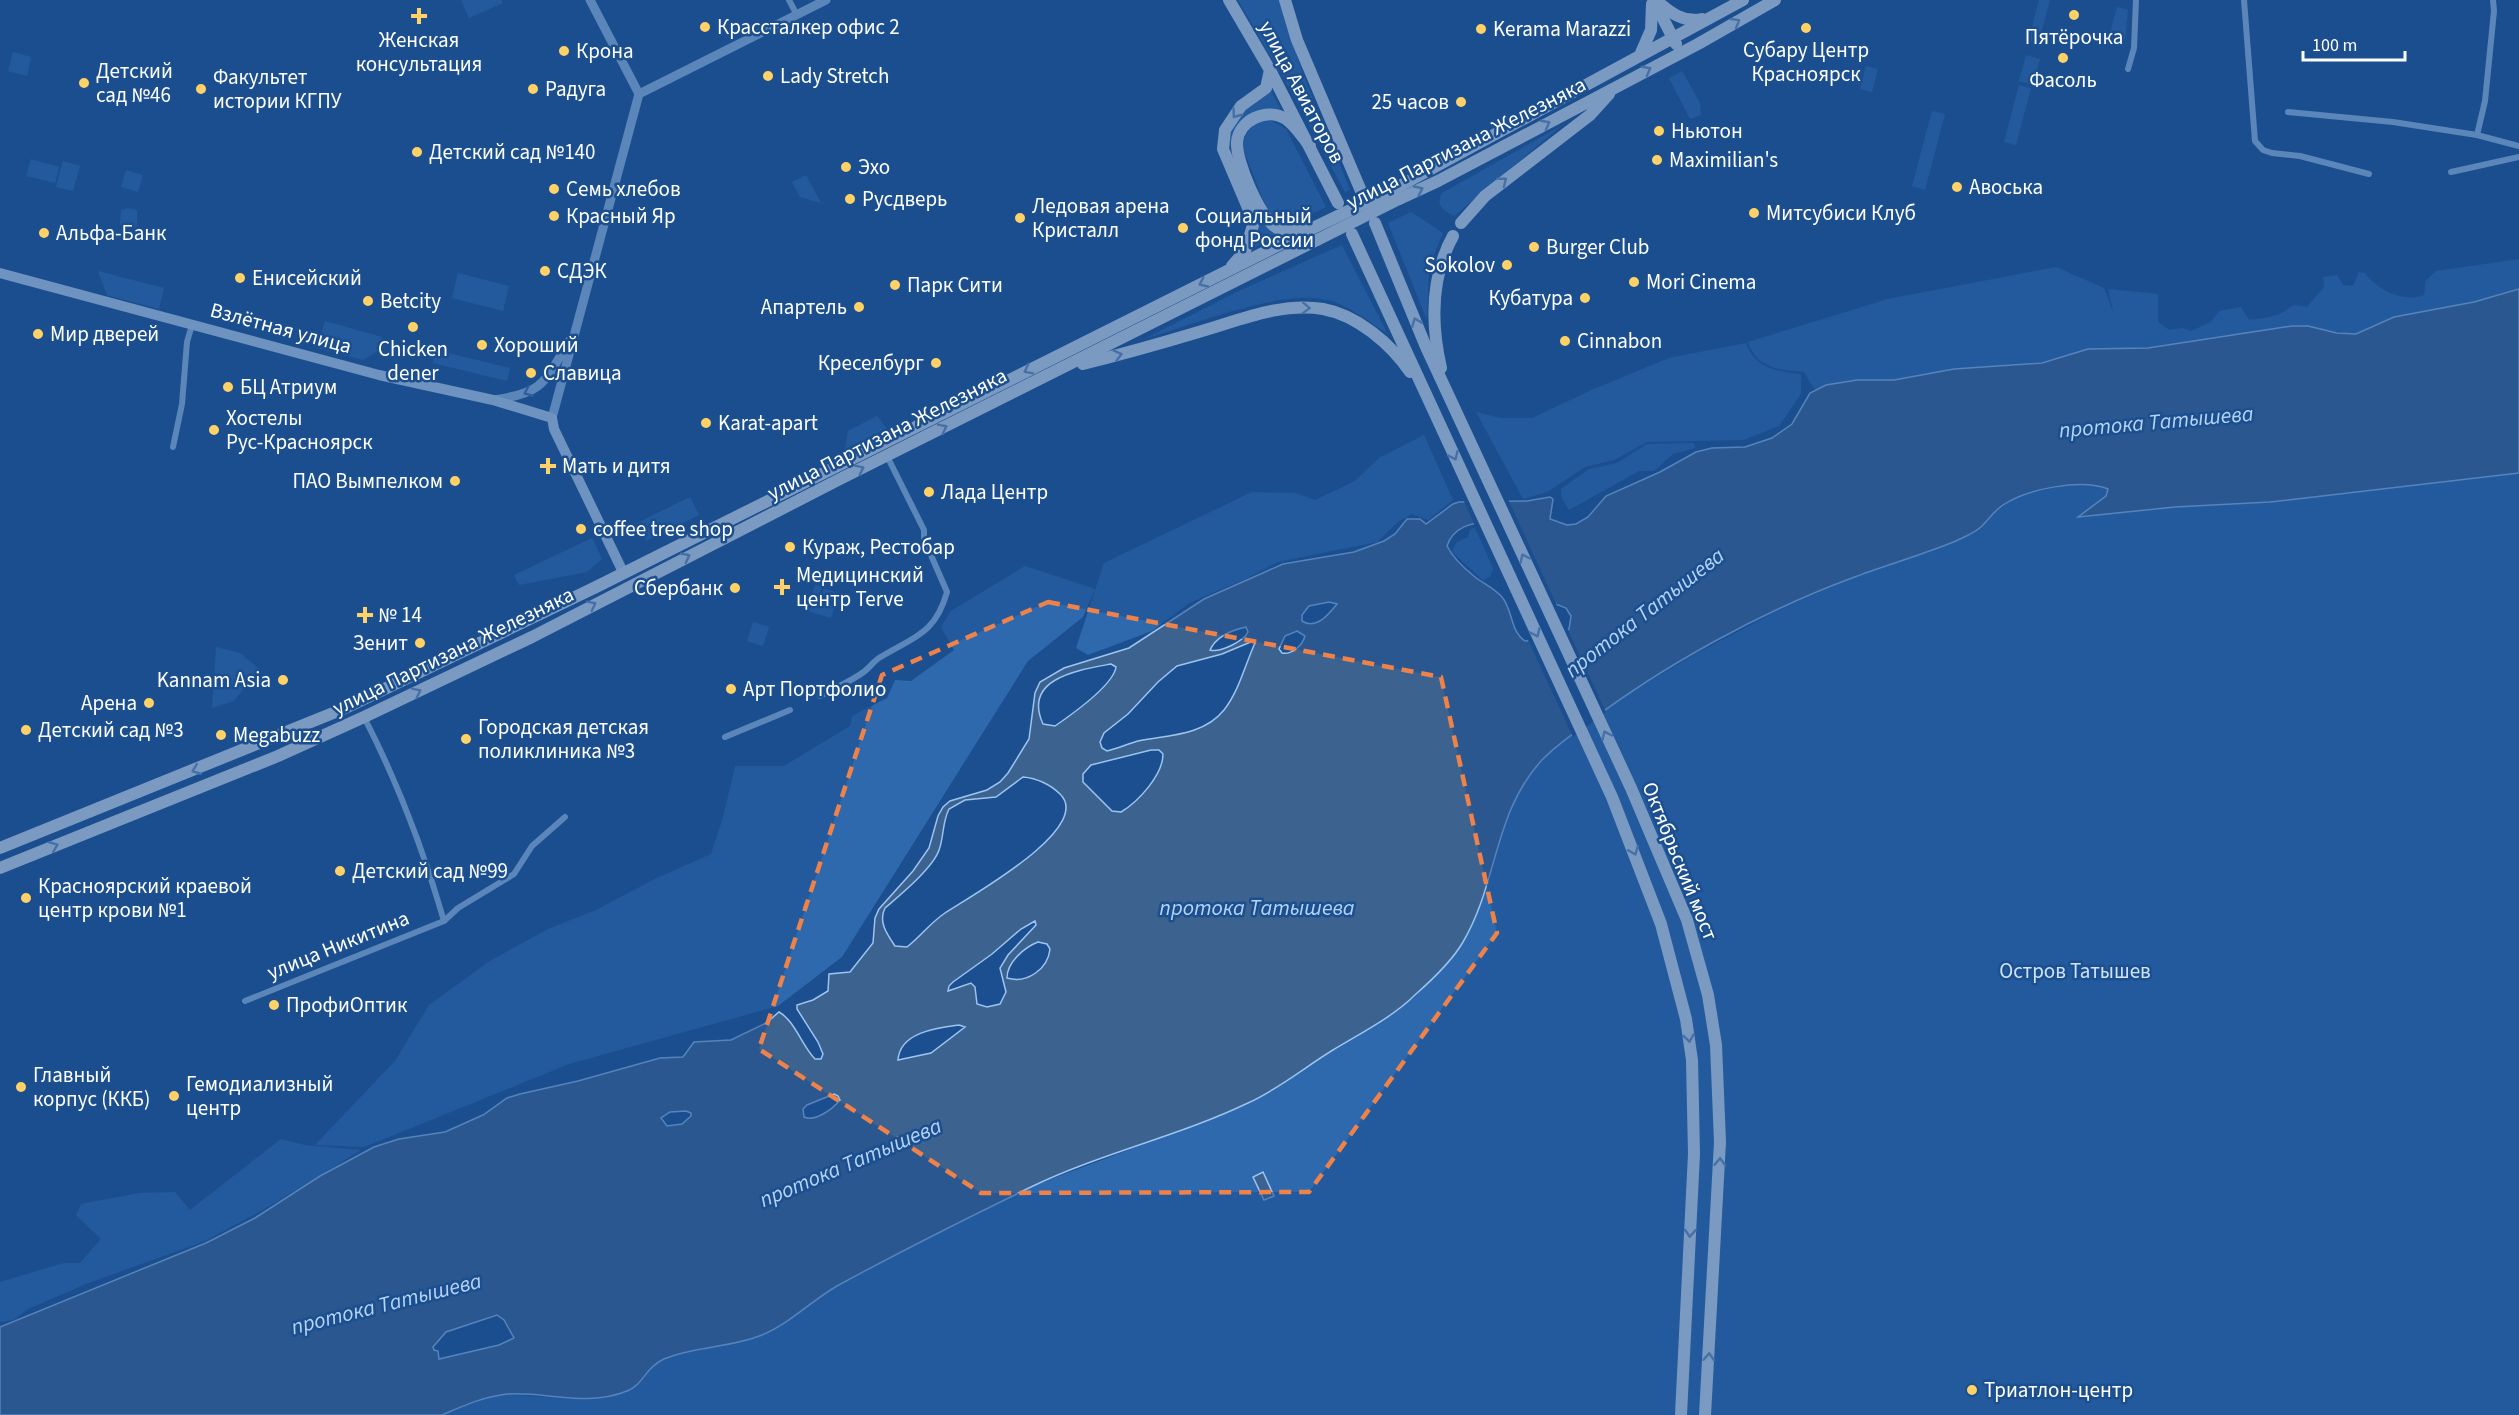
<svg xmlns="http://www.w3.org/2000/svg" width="2519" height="1415" font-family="'Source Sans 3',sans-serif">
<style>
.green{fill:#2e69ad}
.water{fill:#3c6290;stroke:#9cc4f0;stroke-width:1.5;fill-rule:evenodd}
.pier{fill:#1b4f8f}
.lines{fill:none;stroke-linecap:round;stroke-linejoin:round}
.minor{stroke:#a9c9ee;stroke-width:6}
.tertiary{stroke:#a9c9ee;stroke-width:9}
.secondary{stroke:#d6e6fa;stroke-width:10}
.primary{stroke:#f0f6ff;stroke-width:12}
.primary-bridge{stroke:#f0f6ff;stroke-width:12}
.oneway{stroke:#7b9ac1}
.oneway2{stroke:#4674ac}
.marked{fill:none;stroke:#ee8249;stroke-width:4.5;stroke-dasharray:12 8;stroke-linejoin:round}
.poi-dot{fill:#ffd166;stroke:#1b4f8f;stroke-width:2}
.labels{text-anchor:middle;stroke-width:5;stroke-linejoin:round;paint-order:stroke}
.poi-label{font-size:21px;fill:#fff;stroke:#1b4f8f;text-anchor:start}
.street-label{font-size:21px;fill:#fff;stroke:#1b4f8f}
.park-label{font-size:21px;fill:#cfe3fa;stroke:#1b4f8f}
.water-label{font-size:22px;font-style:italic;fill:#b5d3f5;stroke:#1b4f8f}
</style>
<rect width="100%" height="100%" fill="#1b4f8f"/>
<g class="green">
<path d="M461,0H501L503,3L469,18Z"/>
<path d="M1238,0H1279L1301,69L1350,190L1345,192L1293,95Z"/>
<path d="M2039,0H2050L2038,44L2028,41Z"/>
<path d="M2117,7L2128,10L2125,41L2109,37Z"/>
<path d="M13,52L31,57L27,76L8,71Z"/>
<path d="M2026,55L2040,59L2033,85L2019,81Z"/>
<path d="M1866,66L1878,69L1872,92L1860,89Z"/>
<path d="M1682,71L1700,103L1701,115L1690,119L1669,78Z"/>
<path d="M2019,85L2031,88L2016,145L2004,142Z"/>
<path d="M1270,89L1282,112L1234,134L1231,148L1228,147C1233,114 1246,109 1270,89Z"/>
<path d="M1932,111L1945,114L1925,190L1912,186Z"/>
<path d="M1268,119L1286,129L1326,207L1293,223L1273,217L1266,207L1242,146C1246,131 1252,123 1268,119Z"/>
<path d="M1561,126L1454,216C1444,211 1435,206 1442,193Z"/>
<path d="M31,159L59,167L55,183L26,176Z"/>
<path d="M63,161L80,166L73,191L56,187Z"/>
<path d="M126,170L143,175L138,192L121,187Z"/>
<path d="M806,175L821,203L800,197L792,182Z"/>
<path d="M1251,200C1258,214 1263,228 1278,236L1253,248L1259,223Z"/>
<path d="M128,208L137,210V226L134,229L120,225L121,210Z"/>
<path d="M1411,212L1443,233L1429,266L1427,320L1388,223Z"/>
<path d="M1342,245L1387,333C1367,321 1347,303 1322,299C1275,291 1192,325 1144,339L1241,290Z"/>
<path d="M2519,259V289L2474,302L2394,317L2356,334L2324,330L2271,329L2148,348L2088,349L2053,361L1954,369L1894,380H1857L1814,389L1804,372C1779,370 1757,368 1748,342L1888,299L2056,267L2104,288L2114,314L2108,289L2158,294V322L2169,330L2183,328L2191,331L2211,322L2219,311L2241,307L2249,320C2266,318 2280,317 2293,305L2307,307L2324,287L2323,277L2337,275L2343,285L2353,286L2359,272L2365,273C2377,290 2404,303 2424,295L2426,280L2436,271Z"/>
<path d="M98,271L164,288L159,309L107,295Z"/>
<path d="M458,273L509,286L503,311L452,298Z"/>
<path d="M325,321L382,337L378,351L363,360L317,348Z"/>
<path d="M1746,343C1754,368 1778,372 1801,374V394L1779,426L1743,440L1647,442L1614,460L1585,467L1547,492L1523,499L1476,412L1500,418H1532L1594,389L1669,358Z"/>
<path d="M436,350L510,368L507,381L433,363Z"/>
<path d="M877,416L887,429L845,449L848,431Z"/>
<path d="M1424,435L1453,500L1428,520L1412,514L1399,521L1377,542L1278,562L1245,579L1189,603L1152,631L1088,655L1076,648L1104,563L1252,492L1295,493L1315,500L1355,481L1379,458Z"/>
<path d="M1694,443L1695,448L1673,454L1654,471H1639L1569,510L1562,498L1561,489L1589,469L1617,463L1647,444Z"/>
<path d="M2519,473V1415H442L471,1403L505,1394L570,1399L641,1379L651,1367L671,1357L763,1335L778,1327L833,1289L937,1233L1038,1184L1208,1120L1249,1103L1278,1087L1412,999L1451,959L1462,944L1486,891L1507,814L1526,780L1554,748L1612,704L1697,653L1781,609L1849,579L1951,543L1972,533L2006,502L2026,494L2058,487L2083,484L2098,485L2108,489L2106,496L2079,517L2175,507L2270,502Z"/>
<path d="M690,497L699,515L646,541L637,523Z"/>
<path d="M1475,528L1493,568L1490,577L1483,580L1452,552L1456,543L1468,537L1470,529Z"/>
<path d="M592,538L602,559L587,572L519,585L514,575Z"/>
<path d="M1025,566L1095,589L1083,617L1028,661L842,957L778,1006L569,1064L364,1147L315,1145L395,1061L429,1005L490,961L548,929L596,910L655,879L711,854L723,818L735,766H784L850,726L852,716L887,698L895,680L911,681L954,650L941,627L951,611Z"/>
<path d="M815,585L822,586L817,601L835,606L831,618L807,611Z"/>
<path d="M826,589L846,595L842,608L838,606V604L822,599L823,590Z"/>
<path d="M753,622L769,627L763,646L747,641Z"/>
<path d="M216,647L240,653L259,669L234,701L212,708Z"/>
<path d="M281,1139L305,1145L361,1150L266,1208L205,1241L86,1284L28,1309L13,1320L0,1322V1282L64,1263H80L101,1239L76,1215L81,1204L139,1193L175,1192L190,1210Z"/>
</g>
<g class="water">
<path d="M2519,289V473L2270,502L2175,507L2078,517L2106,496L2108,489C2082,478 2027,489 2003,505C1994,511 1989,519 1982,526C1975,533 1964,537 1956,541C1922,555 1886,565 1852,578C1763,611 1664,665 1589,722C1573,734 1556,745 1542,760C1493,813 1498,883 1463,942C1452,961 1433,979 1416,994C1393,1017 1361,1033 1333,1050C1305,1067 1279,1089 1248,1103C1179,1136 1102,1153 1033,1186C967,1218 901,1251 837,1286C811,1301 789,1324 762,1335C730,1348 695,1346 664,1359C645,1368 643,1385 627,1391C588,1407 548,1392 508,1394C485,1396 463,1406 442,1415H0V1327L206,1243L255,1218L320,1176L374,1147L399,1139L445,1132L483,1115L507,1098L520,1094L578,1081L660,1058L683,1057L694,1042L731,1040L766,1023L779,1012C795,1021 802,1046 815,1059H821L823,1054L818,1042L797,1009V1005L813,1000L828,991L829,974L850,972L873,943L875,918L879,909L913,871L929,848L938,816L943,807L950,801L987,790L1000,782L1008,773L1029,739L1035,693L1040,682L1064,668L1129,648L1204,599L1283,564L1354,552L1384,541L1395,534L1407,519H1420L1426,524L1453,504L1459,502L1527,501L1550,497L1553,499L1550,519L1567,525L1576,524L1588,517L1606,496L1660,472L1696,452L1712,448L1745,447L1772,438L1792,424L1810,393L1826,385L1857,380H1894L1954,369L2042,363L2088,349L2148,348L2292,326H2308L2337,333L2356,334L2394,317L2474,302ZM1491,520L1510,526L1550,602L1566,608L1571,616L1569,629L1556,639L1525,641C1510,631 1513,610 1502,597C1494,588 1484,584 1475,577C1465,569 1453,558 1447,546C1453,526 1473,523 1491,520ZM1329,602L1337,604C1328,615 1316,630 1302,621V615L1309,606ZM1246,627L1248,632C1244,641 1220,653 1210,650C1216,637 1232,630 1246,627ZM1297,631L1305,636C1302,646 1292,655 1282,653L1279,649L1285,636ZM1253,641L1255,643C1245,665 1239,691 1224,710C1203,736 1168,735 1138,741C1128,744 1118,748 1107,751L1102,748L1100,742L1104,733L1128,714L1158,682L1177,666L1222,654ZM1111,664L1116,667C1113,686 1071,715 1055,726L1043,724C1022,678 1079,670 1111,664ZM1151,750H1159L1163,754C1163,775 1138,802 1121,812L1112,811L1083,782V774L1091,765ZM1023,777C1037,778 1051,785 1060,794C1095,828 967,898 945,913C930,923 920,937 907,947L895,946C887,934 878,922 885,908C900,895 933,868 939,850C944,837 942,823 949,809L965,800L996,797ZM1035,921L1036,925L1008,955L1000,968L1006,992L1000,1004L987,1007L977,1004L975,987L971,983L948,991L949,986L953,982L992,954L1021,929ZM1038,942L1047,944L1050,949C1048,969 1027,984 1007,978C1007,962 1025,947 1038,942ZM959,1025L965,1027L931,1053L898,1060C900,1032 937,1028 959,1025ZM834,1094L838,1096L840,1100C833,1109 815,1122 804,1117L803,1109L807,1105ZM686,1111L691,1113V1116L682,1124L667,1126L661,1118L670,1112ZM497,1315L504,1320L514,1338L499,1345L439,1359L438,1351L434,1350L433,1347L446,1332Z"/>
<path d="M1263,1172L1274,1196L1264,1200L1253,1177Z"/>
</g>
<g class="pier">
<path d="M1463,499H1508L1558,608L1548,605L1508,528L1491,523L1475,526Z"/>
<path d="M1566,626L1606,712L1573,737L1527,638L1555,636Z"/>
</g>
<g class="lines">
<g class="minor">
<path d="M789,0L797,15"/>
<path d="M2244,0L2255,141L2263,150L2272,153L2300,156L2369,174"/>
<path d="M2128,69L2134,48L2136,0"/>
<path d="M2288,112L2393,122L2477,135L2519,146"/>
<path d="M2477,135L2485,101L2494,11L2493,0"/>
<path d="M2451,172L2519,157"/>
<path d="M173,447L182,404L187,342L192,325"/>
<path d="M820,696C835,688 852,681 865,671C870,667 874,661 879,658C913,637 935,635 947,592L924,539V530L887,456"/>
<path d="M364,717C397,781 424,852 444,921"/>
<path d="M725,737L790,710"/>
<path d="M245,1001L444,921L458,908L514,874L532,846L565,817"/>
</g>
<g class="tertiary">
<path d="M590,0L639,94"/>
<path d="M493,400C544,393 544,383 569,341"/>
<path d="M552,418L639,94L826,0"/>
</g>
<path class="secondary" d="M0,273L379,375L493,400L552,418L554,429L623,572"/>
<g class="primary">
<path d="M1229,0L1270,70L1338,203"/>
<path d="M1285,0L1297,40L1361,191"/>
<path d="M1656,0C1669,12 1683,23 1702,19"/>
<path d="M1654,1L1676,44"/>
<path d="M1641,53L1651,30L1652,4"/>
<path d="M1394,189L1743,0"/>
<path d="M1399,199L1438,181L1698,44L1775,0"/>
<path d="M1375,223L1426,347L1631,788L1687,920L1708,995L1716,1045L1720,1142L1705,1415"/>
<path d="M1461,223L1485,196L1590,115L1609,94"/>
<path d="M1304,230C1295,231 1286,232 1277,228C1260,218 1236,162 1237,142C1239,120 1267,107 1286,119C1295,125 1303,138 1310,146"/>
<path d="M1352,234L1612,797L1661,924L1686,1019L1692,1060L1694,1154L1681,1415"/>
<path d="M1232,266L1245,251L1254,222L1223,149L1225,130L1241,106L1266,88L1270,70"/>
<path d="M1083,364C1123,354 1162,343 1202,331C1240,320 1282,302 1323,309C1357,315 1391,344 1410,372"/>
<path d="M1441,368C1431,324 1431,276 1453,236"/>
<path d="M0,848L343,709L596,587L1311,229"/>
<path d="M0,868L278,756L364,717L532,637L840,479L1317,240"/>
</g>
<g class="primary-bridge">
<path d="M1311,229L1394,189"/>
<path d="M1317,240L1399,199"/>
</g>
</g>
<defs><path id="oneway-chevron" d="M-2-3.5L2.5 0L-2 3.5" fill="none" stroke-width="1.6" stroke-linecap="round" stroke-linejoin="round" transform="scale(1.5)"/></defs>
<g class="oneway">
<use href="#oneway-chevron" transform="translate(1736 22) rotate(-30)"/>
<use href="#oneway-chevron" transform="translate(1647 70) rotate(-28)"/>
<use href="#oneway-chevron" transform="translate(1236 114) rotate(127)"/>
<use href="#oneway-chevron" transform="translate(1546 124) rotate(-28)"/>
<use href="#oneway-chevron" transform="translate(1503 181) rotate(-38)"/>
<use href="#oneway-chevron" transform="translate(1419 190) rotate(-25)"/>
<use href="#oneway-chevron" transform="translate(1203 283) rotate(155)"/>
<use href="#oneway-chevron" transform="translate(1306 308) rotate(2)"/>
<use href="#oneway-chevron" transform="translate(1416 322) rotate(-112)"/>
<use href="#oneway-chevron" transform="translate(1118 355) rotate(-14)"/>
<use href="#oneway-chevron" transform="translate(1028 370) rotate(153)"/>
<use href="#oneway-chevron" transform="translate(943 428) rotate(-27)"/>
<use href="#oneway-chevron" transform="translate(1454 456) rotate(65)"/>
<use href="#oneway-chevron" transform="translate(860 469) rotate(-26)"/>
<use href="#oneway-chevron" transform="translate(686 557) rotate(-27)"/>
<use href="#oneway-chevron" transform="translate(1524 558) rotate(-115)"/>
<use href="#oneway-chevron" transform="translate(592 605) rotate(-27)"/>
<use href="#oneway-chevron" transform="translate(1536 633) rotate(65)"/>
<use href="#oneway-chevron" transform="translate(417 692) rotate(-26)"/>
<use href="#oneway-chevron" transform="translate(1606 735) rotate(-115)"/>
<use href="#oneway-chevron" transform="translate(196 770) rotate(158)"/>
<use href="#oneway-chevron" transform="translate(54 846) rotate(-22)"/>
<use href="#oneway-chevron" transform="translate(1634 851) rotate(68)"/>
<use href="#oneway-chevron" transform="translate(1689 1038) rotate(81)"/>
<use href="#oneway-chevron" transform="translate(1720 1162) rotate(-88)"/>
<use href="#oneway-chevron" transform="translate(1690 1233) rotate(93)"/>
<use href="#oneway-chevron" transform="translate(1709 1357) rotate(-87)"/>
</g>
<use class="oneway2" href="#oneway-chevron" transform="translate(528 392) rotate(156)"/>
<path d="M0 0H2519V1415H0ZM1048,602L1441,677L1497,933L1309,1192L981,1193L759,1049L882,675Z" fill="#1b4f8f" fill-opacity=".55" fill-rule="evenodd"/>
<path class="marked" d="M1048,602L1441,677L1497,933L1309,1192L981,1193L759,1049L882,675Z"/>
<g class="poi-dot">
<circle cx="2074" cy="15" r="6"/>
<path d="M416 7h6v6h6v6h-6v6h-6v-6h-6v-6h6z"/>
<circle cx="705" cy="27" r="6"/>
<circle cx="1806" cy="28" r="6"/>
<circle cx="1481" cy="29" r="6"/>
<circle cx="564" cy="51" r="6"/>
<circle cx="2063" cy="58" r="6"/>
<circle cx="768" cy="76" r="6"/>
<circle cx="84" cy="83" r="6"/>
<circle cx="201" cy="89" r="6"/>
<circle cx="533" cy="89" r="6"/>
<circle cx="1461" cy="102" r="6"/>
<circle cx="1659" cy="131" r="6"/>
<circle cx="417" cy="152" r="6"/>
<circle cx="1657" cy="160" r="6"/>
<circle cx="846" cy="167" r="6"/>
<circle cx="1957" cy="187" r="6"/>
<circle cx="554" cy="189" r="6"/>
<circle cx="850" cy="199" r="6"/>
<circle cx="1754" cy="213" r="6"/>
<circle cx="554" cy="216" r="6"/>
<circle cx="1020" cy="218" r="6"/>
<circle cx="1183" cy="228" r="6"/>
<circle cx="44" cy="233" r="6"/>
<circle cx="1534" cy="247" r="6"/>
<circle cx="1507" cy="265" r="6"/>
<circle cx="545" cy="271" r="6"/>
<circle cx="240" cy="278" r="6"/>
<circle cx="1634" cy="282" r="6"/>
<circle cx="895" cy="285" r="6"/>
<circle cx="1585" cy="298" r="6"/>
<circle cx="368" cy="301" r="6"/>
<circle cx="859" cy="307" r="6"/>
<circle cx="413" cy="327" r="6"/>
<circle cx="38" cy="334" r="6"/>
<circle cx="1565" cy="341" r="6"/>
<circle cx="482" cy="345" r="6"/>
<circle cx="936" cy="363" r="6"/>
<circle cx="531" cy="373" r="6"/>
<circle cx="228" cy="387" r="6"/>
<circle cx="706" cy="423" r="6"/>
<circle cx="214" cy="430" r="6"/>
<path d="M545 457h6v6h6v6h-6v6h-6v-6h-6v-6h6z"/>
<circle cx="455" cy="481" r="6"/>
<circle cx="929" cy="492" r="6"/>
<circle cx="581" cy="529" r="6"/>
<circle cx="790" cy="547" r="6"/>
<path d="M779 578h6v6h6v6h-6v6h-6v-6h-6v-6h6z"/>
<circle cx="735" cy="588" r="6"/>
<path d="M362 606h6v6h6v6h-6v6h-6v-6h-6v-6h6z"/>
<circle cx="420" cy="643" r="6"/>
<circle cx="283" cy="680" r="6"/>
<circle cx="731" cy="689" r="6"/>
<circle cx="149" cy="703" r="6"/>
<circle cx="26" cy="730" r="6"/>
<circle cx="221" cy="735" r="6"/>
<circle cx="466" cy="739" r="6"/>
<circle cx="340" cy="871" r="6"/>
<circle cx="26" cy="898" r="6"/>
<circle cx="274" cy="1005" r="6"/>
<circle cx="21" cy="1087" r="6"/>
<circle cx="174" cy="1096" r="6"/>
<circle cx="1972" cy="1390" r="6"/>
</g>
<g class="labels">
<g class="poi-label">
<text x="717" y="34">Крассталкер офис 2</text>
<text x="1493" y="36">Kerama Marazzi</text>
<text x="2074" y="44" text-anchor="middle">Пятёрочка</text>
<text x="419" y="47" text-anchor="middle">Женская<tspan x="419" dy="24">консультация</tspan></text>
<text x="1806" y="57" text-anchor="middle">Субару Центр<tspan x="1806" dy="24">Красноярск</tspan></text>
<text x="576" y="58">Крона</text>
<text x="96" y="78">Детский<tspan x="96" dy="24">сад №46</tspan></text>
<text x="780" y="83">Lady Stretch</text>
<text x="213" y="84">Факультет<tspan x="213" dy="24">истории КГПУ</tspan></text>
<text x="2063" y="87" text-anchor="middle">Фасоль</text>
<text x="545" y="96">Радуга</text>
<text x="1449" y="109" text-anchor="end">25 часов</text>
<text x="1671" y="138">Ньютон</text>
<text x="429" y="159">Детский сад №140</text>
<text x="1669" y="167">Maximilian's</text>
<text x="858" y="174">Эхо</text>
<text x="1969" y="194">Авоська</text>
<text x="566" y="196">Семь хлебов</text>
<text x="862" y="206">Русдверь</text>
<text x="1032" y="213">Ледовая арена<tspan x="1032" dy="24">Кристалл</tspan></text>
<text x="1766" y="220">Митсубиси Клуб</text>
<text x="566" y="223">Красный Яр</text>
<text x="1195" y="223">Социальный<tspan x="1195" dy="24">фонд России</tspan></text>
<text x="56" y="240">Альфа-Банк</text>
<text x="1546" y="254">Burger Club</text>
<text x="1495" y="272" text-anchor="end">Sokolov</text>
<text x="557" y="278">СДЭК</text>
<text x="252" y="285">Енисейский</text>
<text x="1646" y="289">Mori Cinema</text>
<text x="907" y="292">Парк Сити</text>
<text x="1573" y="305" text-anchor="end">Кубатура</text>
<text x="380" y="308">Betcity</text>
<text x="847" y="314" text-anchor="end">Апартель</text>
<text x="50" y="341">Мир дверей</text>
<text x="1577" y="348">Cinnabon</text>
<text x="494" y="352">Хороший</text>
<text x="413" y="356" text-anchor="middle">Chicken<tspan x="413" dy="24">dener</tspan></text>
<text x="924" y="370" text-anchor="end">Креселбург</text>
<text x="543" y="380">Славица</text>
<text x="240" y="394">БЦ Атриум</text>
<text x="226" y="425">Хостелы<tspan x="226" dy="24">Рус-Красноярск</tspan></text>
<text x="718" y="430">Karat-apart</text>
<text x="562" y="473">Мать и дитя</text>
<text x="443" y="488" text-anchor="end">ПАО Вымпелком</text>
<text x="941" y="499">Лада Центр</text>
<text x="593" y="536">coffee tree shop</text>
<text x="802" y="554">Кураж, Рестобар</text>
<text x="796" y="582">Медицинский<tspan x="796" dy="24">центр Terve</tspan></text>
<text x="723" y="595" text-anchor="end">Сбербанк</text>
<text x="378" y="622">№ 14</text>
<text x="408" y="650" text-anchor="end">Зенит</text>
<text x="271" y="687" text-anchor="end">Kannam Asia</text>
<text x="743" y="696">Арт Портфолио</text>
<text x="137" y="710" text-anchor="end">Арена</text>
<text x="478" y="734">Городская детская<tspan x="478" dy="24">поликлиника №3</tspan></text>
<text x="38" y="737">Детский сад №3</text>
<text x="233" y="742">Megabuzz</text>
<text x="352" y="878">Детский сад №99</text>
<text x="38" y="893">Красноярский краевой<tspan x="38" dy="24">центр крови №1</tspan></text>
<text x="286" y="1012">ПрофиОптик</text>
<text x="33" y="1082">Главный<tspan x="33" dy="24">корпус (ККБ)</tspan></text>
<text x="186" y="1091">Гемодиализный<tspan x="186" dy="24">центр</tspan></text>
<text x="1984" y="1397">Триатлон-центр</text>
</g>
<g class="street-label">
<text transform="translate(1302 92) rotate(62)" y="7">улица Авиаторов</text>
<text transform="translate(1466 143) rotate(-27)" y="7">улица Партизана Железняка</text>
<text transform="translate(281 328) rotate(15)" y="7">Взлётная улица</text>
<text transform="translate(887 434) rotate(-27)" y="7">улица Партизана Железняка</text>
<text transform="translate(453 651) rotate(-26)" y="7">улица Партизана Железняка</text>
<text transform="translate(1680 861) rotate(68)" y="7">Октябрьский мост</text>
<text transform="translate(338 945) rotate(-22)" y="7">улица Никитина</text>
</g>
<g class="park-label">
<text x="2075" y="978">Остров Татышев</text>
</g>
<g class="water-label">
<text transform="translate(2156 421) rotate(-5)" y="8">протока Татышева</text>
<text transform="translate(1644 612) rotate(-38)" y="8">протока Татышева</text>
<text x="1257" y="915">протока Татышева</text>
<text transform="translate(850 1162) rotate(-23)" y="8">протока Татышева</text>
<text transform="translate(386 1303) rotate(-14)" y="8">протока Татышева</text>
</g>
</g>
<path d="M2303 51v9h102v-9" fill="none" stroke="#ffffff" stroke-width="3"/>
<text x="2312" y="51" font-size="18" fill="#ffffff" stroke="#1b4f8f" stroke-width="4.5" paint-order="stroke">100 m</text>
</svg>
